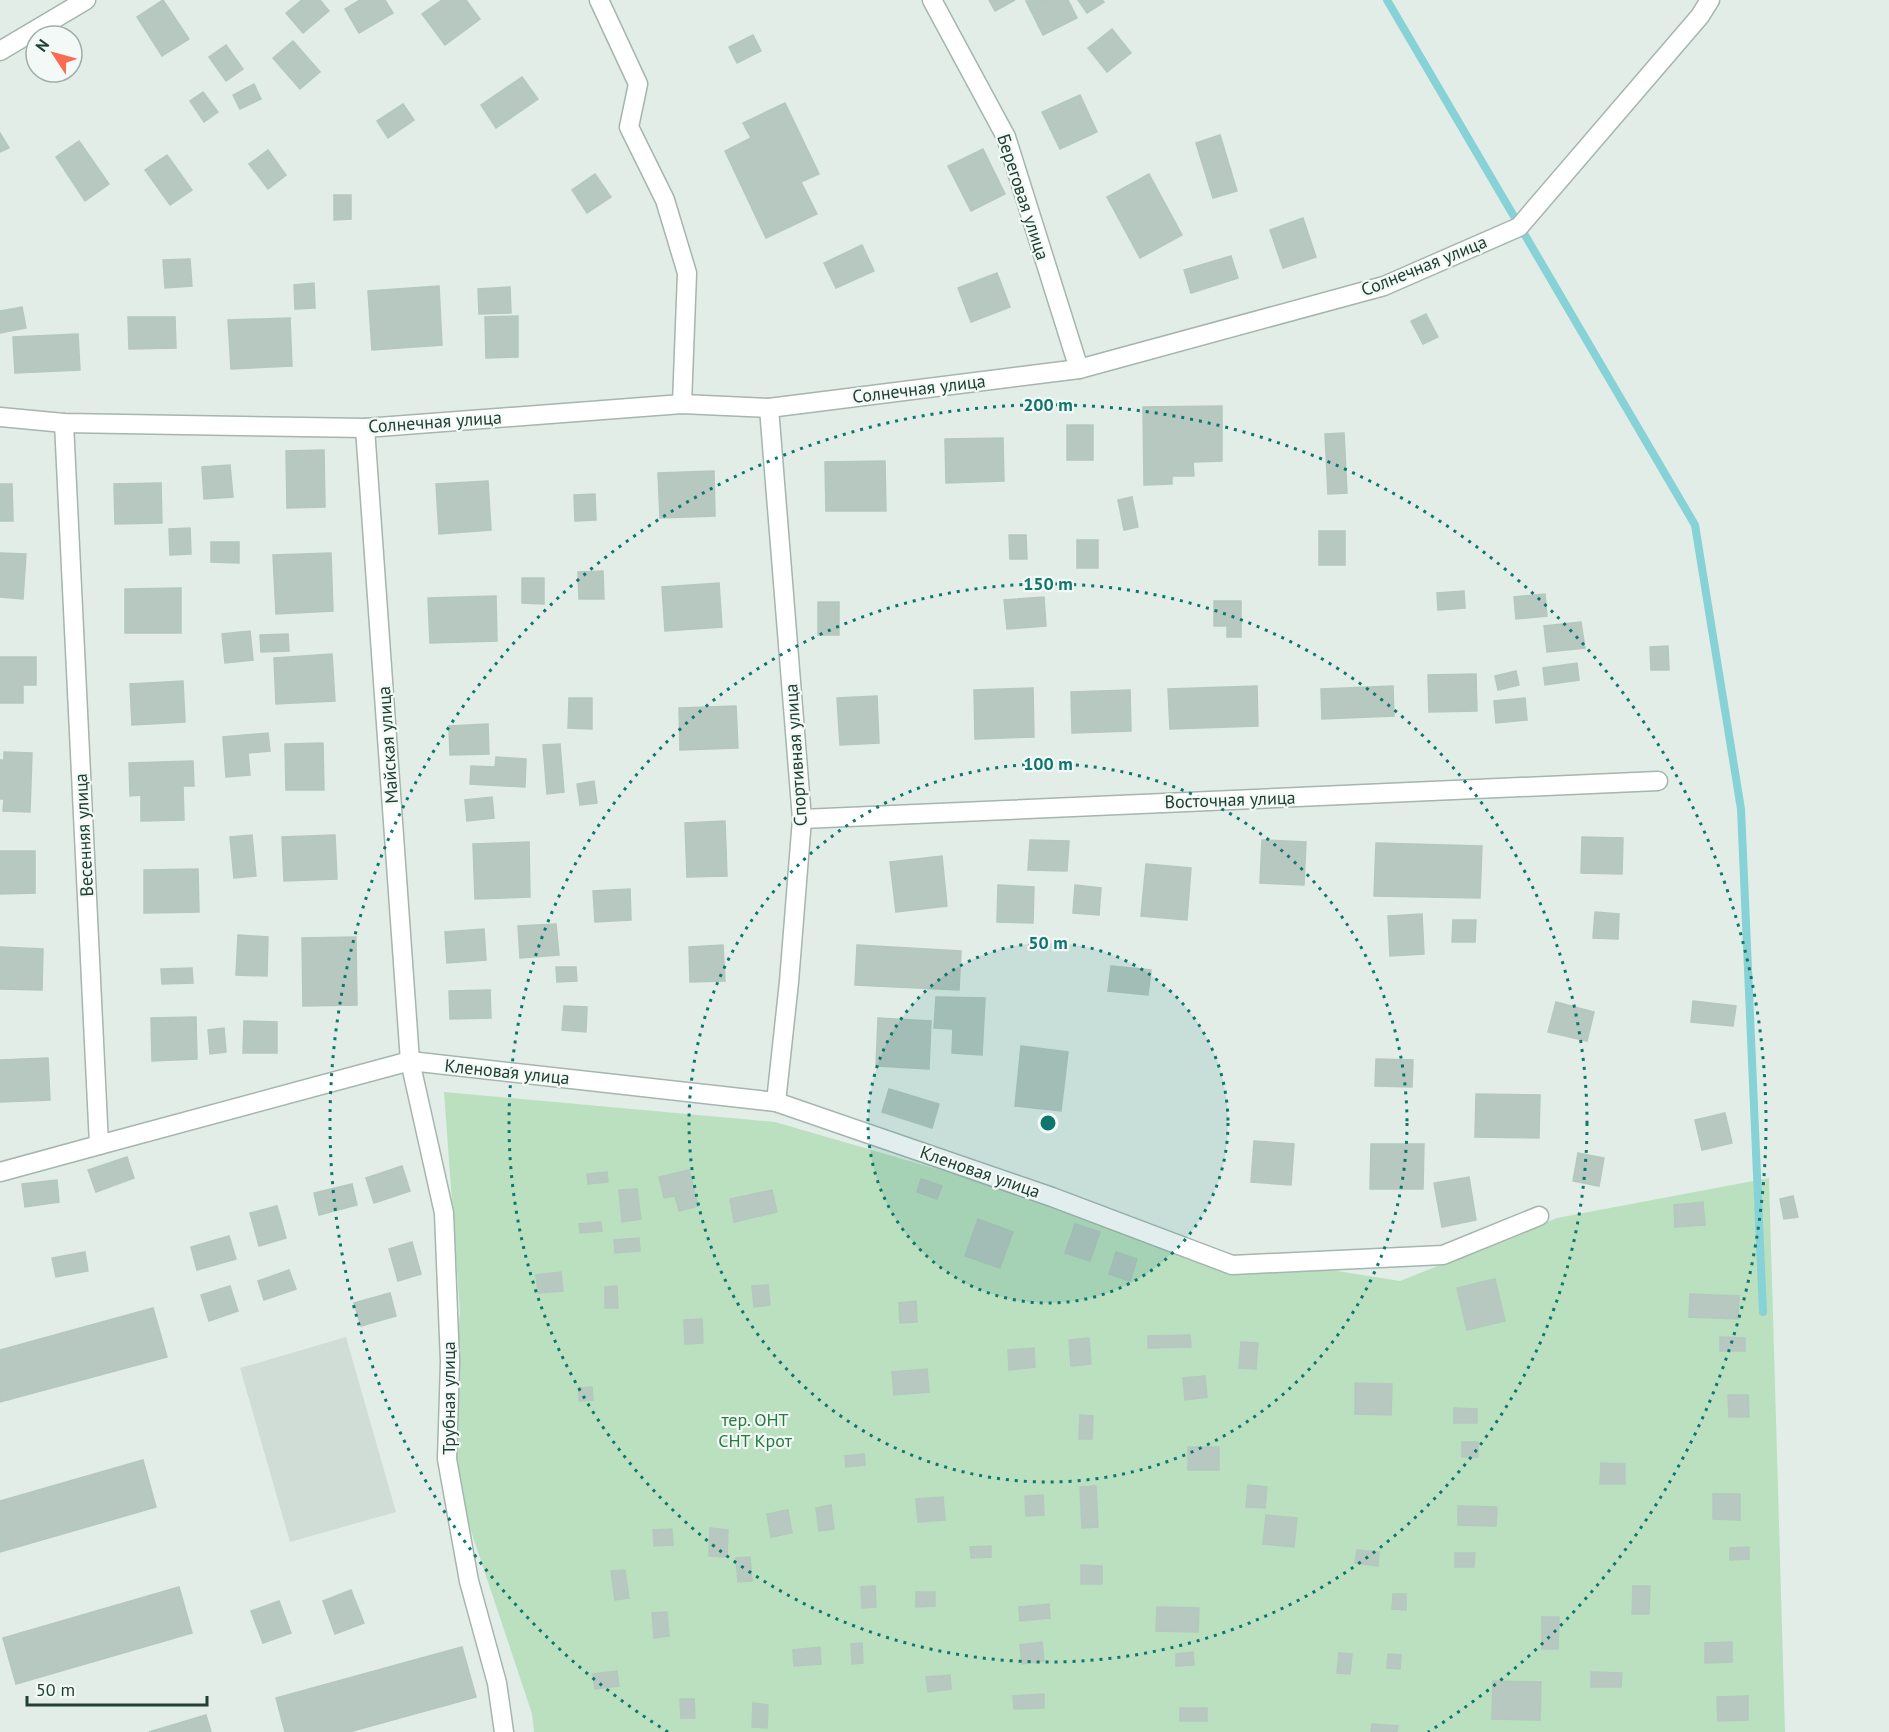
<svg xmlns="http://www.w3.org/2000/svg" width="1889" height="1732" font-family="'PT Sans',sans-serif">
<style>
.built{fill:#d0ddd6}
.green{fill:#bae0c0}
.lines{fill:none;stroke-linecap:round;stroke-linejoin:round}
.stream{stroke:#87d2d6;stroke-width:8}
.building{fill:#b7c8c0;stroke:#b4c8be;stroke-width:1.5}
.street-casing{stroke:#a4b6ae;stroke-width:21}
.street{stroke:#fff;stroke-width:18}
.ring{fill:none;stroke:#0f766e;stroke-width:3;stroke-dasharray:3 6}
.labels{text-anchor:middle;stroke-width:4.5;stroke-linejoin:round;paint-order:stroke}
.street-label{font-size:18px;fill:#214034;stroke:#f3f9f6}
.park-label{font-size:18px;fill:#287a3f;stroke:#f3f9f6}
.centre{fill:#0f766e;stroke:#f3f9f6;stroke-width:3}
.ring-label{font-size:18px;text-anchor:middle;font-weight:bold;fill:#0f766e;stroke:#f3f9f6;stroke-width:4.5;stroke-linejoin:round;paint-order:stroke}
</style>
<rect width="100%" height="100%" fill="#e2ede7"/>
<path class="built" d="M346,1337L396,1512L290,1542L240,1368Z"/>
<path class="green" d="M444,1092L775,1122L944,1171L1168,1244L1400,1281L1557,1218L1769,1178L1785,1732H534L532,1714L447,1459L460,1312Z"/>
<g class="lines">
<path class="stream" d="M1387,0L1695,525L1741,809L1763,1312"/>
</g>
<g class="building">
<path d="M163,0L189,39L162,56L137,17Z"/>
<path d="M302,0H320L329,11L303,33L286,13Z"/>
<path d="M360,0H385L393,13L359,33L345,9Z"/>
<path d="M442,0H466L480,19L445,45L422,14Z"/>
<path d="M989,0H1015L995,11Z"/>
<path d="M1068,0L1077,18L1043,35L1026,1Z"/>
<path d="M1078,0H1102L1104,2L1087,13Z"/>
<path d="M1112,29L1131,53L1107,72L1088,48Z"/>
<path d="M753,35L761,51L737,63L729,47Z"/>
<path d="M293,41L320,72L300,89L273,58Z"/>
<path d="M226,45L243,69L226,81L209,57Z"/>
<path d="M522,77L538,99L496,128L481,105Z"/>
<path d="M254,84L261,99L240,109L233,95Z"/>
<path d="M203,92L218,112L204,122L190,101Z"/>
<path d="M1080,95L1097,132L1060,149L1042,112Z"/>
<path d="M785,103L819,174L801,182L817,214L766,238L725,151L751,138L743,123Z"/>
<path d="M403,104L414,120L388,138L377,121Z"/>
<path d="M0,133L9,148L0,152Z"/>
<path d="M1220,135L1237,191L1213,198L1196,143Z"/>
<path d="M79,141L109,184L85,201L56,157Z"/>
<path d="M983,149L1005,194L971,211L948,166Z"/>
<path d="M268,150L286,175L268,189L249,164Z"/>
<path d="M167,155L192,190L170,205L145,170Z"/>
<path d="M595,174L611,197L587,213L572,190Z"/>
<path d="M1149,174L1182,235L1140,258L1107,197Z"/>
<path d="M334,195H351V219L334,220Z"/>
<path d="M1303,218L1316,257L1283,268L1270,230Z"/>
<path d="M862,245L874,271L836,288L824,263Z"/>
<path d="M1231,256L1238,278L1191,293L1184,270Z"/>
<path d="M190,259L192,286L165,288L163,260Z"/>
<path d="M997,273L1010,307L971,322L958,288Z"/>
<path d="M314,283L315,308L295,309L294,285Z"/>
<path d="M439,286L442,345L372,350L368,291Z"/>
<path d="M510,287L511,313L479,314L478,289Z"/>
<path d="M22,307L26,328L0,333V311Z"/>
<path d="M1426,314L1438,337L1423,344L1411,321Z"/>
<path d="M518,316V357L486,358L485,317Z"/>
<path d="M128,317H175L176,348L129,349Z"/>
<path d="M290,318L292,366L231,369L228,320Z"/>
<path d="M78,334L80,370L15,373L13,337Z"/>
<path d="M1222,406V461L1193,462L1194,476H1172V484L1144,485L1143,407Z"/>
<rect x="1067" y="425" width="26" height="35"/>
<path d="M1344,433L1347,493L1328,494L1325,434Z"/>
<path d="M1003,438L1004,481L946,483L945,439Z"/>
<path d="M324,450L325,507L287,508L286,451Z"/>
<path d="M885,461L886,511H826L825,462Z"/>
<path d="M230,465L233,497L204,499L202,467Z"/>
<path d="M714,471L715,516L660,518L658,473Z"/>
<path d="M488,481L491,530L439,534L436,484Z"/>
<path d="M161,483L162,523L115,524L114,484Z"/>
<path d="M0,484H12L13,521H0Z"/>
<path d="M595,494L596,520L575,521L574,495Z"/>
<path d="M1132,497L1138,527L1124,530L1118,500Z"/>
<path d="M190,528L191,554L170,555L169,529Z"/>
<rect x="1319" y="531" width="26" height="34"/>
<path d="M1009,535H1026L1027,559H1010Z"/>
<rect x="1077" y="540" width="21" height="28"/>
<path d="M211,542H239V563L211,562Z"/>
<path d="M0,553L26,554L23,599L0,597Z"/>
<path d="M331,553L333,611L276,614L273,555Z"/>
<path d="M603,571L604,599H579L578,572Z"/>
<path d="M522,578H544V604L522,603Z"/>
<path d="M719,583L722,627L665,631L662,587Z"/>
<path d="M181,588V633H125V589Z"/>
<path d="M1464,591L1465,608L1438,610L1437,593Z"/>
<path d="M1545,594L1547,616L1516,619L1514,597Z"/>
<path d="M496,596L497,641L430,643L428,598Z"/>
<path d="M1044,597L1046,626L1007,629L1004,600Z"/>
<path d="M1214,601H1241V637H1227V626H1214Z"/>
<rect x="818" y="602" width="21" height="33"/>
<path d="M1581,622L1585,648L1547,652L1544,626Z"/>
<path d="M250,631L253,660L225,663L222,634Z"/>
<path d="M288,634L289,651L261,652L260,635Z"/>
<path d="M1668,646L1669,670H1651L1650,647Z"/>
<path d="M332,654L335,701L276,704L274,658Z"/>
<path d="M0,657H36V685H23V703H0Z"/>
<path d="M1577,663L1579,680L1545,685L1543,668Z"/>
<path d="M1516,671L1519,685L1498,690L1495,676Z"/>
<path d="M1476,674L1477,711L1429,712L1428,675Z"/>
<path d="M183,681L185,722L132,725L130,684Z"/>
<path d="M1257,686L1258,726L1170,729L1168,689Z"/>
<path d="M1393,686L1394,716L1322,719L1321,689Z"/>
<path d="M1033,688L1034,737L975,739L974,690Z"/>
<path d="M1130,690L1131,731L1072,733L1071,692Z"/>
<path d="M877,696L879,743L840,745L837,698Z"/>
<path d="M569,698H592V729L568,728Z"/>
<path d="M1525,698L1527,720L1496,723L1494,701Z"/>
<path d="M736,706L738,748L680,750L679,708Z"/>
<path d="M488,724L489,754L450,755L449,726Z"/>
<path d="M268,733L270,751L248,753L250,775L226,777L223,737Z"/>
<path d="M323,743L324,790H286L285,744Z"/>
<path d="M560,744L564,792L547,794L543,745Z"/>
<path d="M4,752L32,753L30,812L3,811L4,799H0V760H4Z"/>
<path d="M496,757L526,759L525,787L470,784L471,766L495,767Z"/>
<path d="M193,761L194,786H183L184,820L141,821V795L130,796L129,763Z"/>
<path d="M594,781L597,803L580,805L577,784Z"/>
<path d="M492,797L494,818L467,821L465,800Z"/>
<path d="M725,821L727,876L687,877L685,823Z"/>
<path d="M252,835L256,876L234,878L230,837Z"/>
<path d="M335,835L337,879L284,881L282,837Z"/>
<path d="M1582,837L1623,838L1622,874L1581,873Z"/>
<path d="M1030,840L1069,841L1067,871L1028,870Z"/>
<path d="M1262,840L1306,842L1304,885L1260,883Z"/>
<path d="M529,842L530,897L475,899L473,844Z"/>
<path d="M1376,843L1482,846L1480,898L1374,896Z"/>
<path d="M0,851H35V893L0,894Z"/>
<path d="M942,856L947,906L896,912L890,862Z"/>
<path d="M1146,864L1191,868L1187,920L1141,916Z"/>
<path d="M198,869L199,912L144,913V870Z"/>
<path d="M998,885L1034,887L1033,923L997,922Z"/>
<path d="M1075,885L1101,888L1099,915L1073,913Z"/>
<path d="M630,889L631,920L595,922L593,891Z"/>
<path d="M1595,912L1619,914L1618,939L1593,938Z"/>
<path d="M1422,914L1424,954L1390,956L1388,916Z"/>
<path d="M1453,920H1476L1475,942H1452Z"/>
<path d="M556,924L559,955L520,958L518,926Z"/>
<path d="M484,929L486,960L447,963L445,932Z"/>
<path d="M238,935L268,937L267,976L236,975Z"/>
<path d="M356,937L357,1005L303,1006L302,938Z"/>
<path d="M723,945L725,981L690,982L689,947Z"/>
<path d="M857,945L961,951L959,990L855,985Z"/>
<path d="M0,947L43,949L42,990L0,989Z"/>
<path d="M1111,966L1151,970L1148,995L1108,991Z"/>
<path d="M556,967H576L577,981L557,982Z"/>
<path d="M192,968L193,983L162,984L161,969Z"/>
<path d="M490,990L491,1018L450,1019L449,991Z"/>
<path d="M936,997L985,998L982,1055L952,1053L953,1029L934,1028Z"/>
<path d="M1693,1001L1736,1006L1733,1026L1691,1022Z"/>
<path d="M1556,1002L1594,1012L1587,1041L1548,1032Z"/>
<path d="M564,1006L587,1007L586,1032L562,1030Z"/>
<path d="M196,1017L197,1059L152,1061L151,1018Z"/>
<path d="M878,1018L931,1021L929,1069L876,1066Z"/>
<path d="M244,1021L277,1022V1053H243Z"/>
<path d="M224,1028L226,1052L210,1054L208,1030Z"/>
<path d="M1021,1046L1068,1052L1061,1111L1015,1106Z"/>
<path d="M48,1058L50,1100L0,1102V1060Z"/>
<path d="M1376,1059L1413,1060L1412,1087L1375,1086Z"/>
<path d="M889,1089L939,1104L932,1128L882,1112Z"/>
<path d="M1476,1094L1540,1095L1539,1138L1475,1137Z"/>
<path d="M1725,1113L1732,1143L1702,1150L1695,1120Z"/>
<path d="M1254,1141L1294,1144L1291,1185L1251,1182Z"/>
<path d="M1371,1144H1424L1423,1189H1370Z"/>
<path d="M1578,1153L1604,1158L1599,1186L1573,1181Z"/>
<path d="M127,1157L134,1178L96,1192L88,1170Z"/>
<path d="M402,1166L410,1191L374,1203L366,1178Z"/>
<path d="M689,1170L698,1206L679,1211L675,1196L664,1198L659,1177Z"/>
<path d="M607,1172L608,1182L588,1184L587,1174Z"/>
<path d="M1469,1177L1476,1220L1442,1227L1434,1183Z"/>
<path d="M921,1179L942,1186L937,1199L917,1192Z"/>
<path d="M57,1180L59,1202L25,1207L22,1184Z"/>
<path d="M352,1184L357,1205L319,1215L314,1193Z"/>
<path d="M637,1189L641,1219L622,1222L619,1190Z"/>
<path d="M772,1190L777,1212L734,1222L730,1199Z"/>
<path d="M1793,1196L1798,1217L1784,1219L1780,1199Z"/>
<path d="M1703,1202L1705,1225L1675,1227L1674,1205Z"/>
<path d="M277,1206L286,1238L259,1246L250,1213Z"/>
<path d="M978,1219L1013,1232L1000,1268L965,1256Z"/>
<path d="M601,1222L602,1231L580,1233L579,1224Z"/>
<path d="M1075,1224L1100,1232L1090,1261L1065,1253Z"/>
<path d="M229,1236L236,1259L197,1270L191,1247Z"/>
<path d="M639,1238L640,1251L615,1253L614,1240Z"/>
<path d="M412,1242L421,1274L398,1281L389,1249Z"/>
<path d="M85,1252L88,1271L56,1277L52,1258Z"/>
<path d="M1116,1252L1137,1259L1130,1281L1109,1274Z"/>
<path d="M289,1270L296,1289L264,1300L258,1281Z"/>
<path d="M561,1272L563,1291L538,1293L536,1275Z"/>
<path d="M1495,1279L1505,1321L1467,1330L1457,1288Z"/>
<path d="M768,1285L770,1305L754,1307L752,1286Z"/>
<path d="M230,1286L238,1311L209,1321L201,1295Z"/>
<path d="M617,1286L618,1308H605V1287Z"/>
<path d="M390,1293L396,1316L361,1326L354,1303Z"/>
<path d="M1690,1294L1739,1296L1738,1319L1689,1317Z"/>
<path d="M916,1301L917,1322L900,1323L899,1303Z"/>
<path d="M153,1308L167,1357L0,1402V1350Z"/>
<path d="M702,1319L703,1343L685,1344L684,1320Z"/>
<path d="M1190,1335L1191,1347L1148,1348V1336Z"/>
<path d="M1720,1337L1745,1338V1351H1720Z"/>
<path d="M1089,1338L1091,1364L1071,1366L1069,1340Z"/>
<path d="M1241,1342L1258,1343L1256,1369L1239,1368Z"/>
<path d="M1034,1348L1035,1367L1009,1370L1008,1350Z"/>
<path d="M927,1369L929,1392L894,1395L892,1372Z"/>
<path d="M1205,1376L1207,1397L1185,1400L1183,1378Z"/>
<path d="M1355,1383L1392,1384L1391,1415L1355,1414Z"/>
<path d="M592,1387L593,1400L579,1401V1388Z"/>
<path d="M1728,1395H1748L1749,1417H1729Z"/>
<path d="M1454,1408L1477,1409V1423H1454Z"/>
<path d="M1080,1415L1093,1416L1092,1439H1079Z"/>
<rect x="1462" y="1442" width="16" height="15"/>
<rect x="1188" y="1447" width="31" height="23"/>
<path d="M864,1454L865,1465L846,1467L845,1456Z"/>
<path d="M143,1460L156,1507L0,1552V1501Z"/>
<path d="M1601,1463L1625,1464V1484H1600Z"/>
<path d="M1248,1485L1267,1487L1265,1508L1246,1507Z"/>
<path d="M1096,1486L1098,1527L1082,1528L1080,1487Z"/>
<path d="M1713,1494H1740V1520L1713,1519Z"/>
<path d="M1043,1495L1044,1515L1026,1516L1025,1496Z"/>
<path d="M943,1497L945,1520L918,1522L916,1499Z"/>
<path d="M831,1505L834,1529L819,1531L816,1508Z"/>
<path d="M1458,1506L1497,1507L1496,1526L1458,1525Z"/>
<path d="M788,1510L792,1533L771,1537L767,1514Z"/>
<path d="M1266,1515L1297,1518L1294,1547L1263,1544Z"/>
<path d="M710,1528L728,1530L727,1557L709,1556Z"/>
<path d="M672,1529L673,1545L654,1546L653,1530Z"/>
<path d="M991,1546V1557L971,1558L970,1547Z"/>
<path d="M1749,1547V1559L1730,1560V1548Z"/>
<path d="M1357,1550L1379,1552L1378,1566L1355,1563Z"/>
<path d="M1455,1553H1475L1474,1567H1455Z"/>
<path d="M750,1557L752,1581L738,1582L736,1558Z"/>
<path d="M1081,1565L1102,1566V1584H1081Z"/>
<path d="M625,1570L629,1598L615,1600L611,1571Z"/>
<path d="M875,1586L876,1607L862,1608L861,1587Z"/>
<path d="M1633,1586H1650L1649,1614H1632Z"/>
<path d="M179,1587L192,1633L16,1684L3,1638Z"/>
<path d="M351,1590L364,1623L335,1634L323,1601Z"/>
<path d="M916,1592H935V1606L916,1607Z"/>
<path d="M1393,1594H1406V1610L1392,1609Z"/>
<path d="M279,1601L291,1633L263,1643L251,1611Z"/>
<path d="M1049,1604L1050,1618L1020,1621L1019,1607Z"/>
<path d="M1157,1607L1199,1608L1198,1632L1156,1631Z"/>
<path d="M667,1612L669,1636L654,1638L652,1613Z"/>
<path d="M1542,1617H1559L1558,1649H1542Z"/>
<path d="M1042,1642L1044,1661L1022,1664L1020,1645Z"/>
<path d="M1732,1642V1662L1705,1663V1643Z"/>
<path d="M862,1643L863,1663L852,1664L851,1644Z"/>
<path d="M462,1647L476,1697L349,1732H285L276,1698Z"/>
<path d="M820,1647L821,1664L794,1666L793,1650Z"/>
<path d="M1193,1652L1194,1665L1176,1666V1654Z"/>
<path d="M1339,1653L1352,1654L1350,1674L1337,1673Z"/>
<path d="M1388,1654L1401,1655L1400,1669L1387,1668Z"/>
<path d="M617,1671L619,1686L595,1689L593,1674Z"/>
<path d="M1591,1672L1622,1673L1621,1687H1591Z"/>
<path d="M950,1675L951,1689L928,1692L926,1677Z"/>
<path d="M1493,1681L1541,1682L1540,1720L1492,1719Z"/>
<path d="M1044,1694V1708L1014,1709L1013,1696Z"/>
<path d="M1748,1696V1720L1718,1721L1717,1697Z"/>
<path d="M680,1699H694L695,1718H681Z"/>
<path d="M753,1703L768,1705L767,1728L752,1727Z"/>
<rect x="1180" y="1708" width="27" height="13"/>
<path d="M206,1715L211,1732H149Z"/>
<path d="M1372,1724L1398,1726L1397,1732H1371Z"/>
</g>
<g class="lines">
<defs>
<g id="street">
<path d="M599,0L638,84L629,127L665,200L687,273L682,404"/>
<path d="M932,0L1006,137L1079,369"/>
<path d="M0,51L86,0"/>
<path d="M769,408L802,819L789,982L776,1102"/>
<path d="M0,417L64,423L365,428L682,404L769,408L1079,369L1384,286L1519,227L1700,16L1710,0"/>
<path d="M365,428L410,1061L444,1213L450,1362L447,1459L469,1581L497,1683L504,1732"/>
<path d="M802,819L1658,781"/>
<path d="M99,1145L410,1061L776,1102L1052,1197L1232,1265L1443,1255L1539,1216"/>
<path d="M0,1172L99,1145L64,423"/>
</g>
</defs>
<use href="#street" class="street-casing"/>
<use href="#street" class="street"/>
</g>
<circle cx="1048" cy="1123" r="180" fill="#0f766e" fill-opacity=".12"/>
<g class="ring">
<circle cx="1048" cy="1123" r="180"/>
<circle cx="1048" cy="1123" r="359"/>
<circle cx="1048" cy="1123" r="539"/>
<path d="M668 1732A718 718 0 1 1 1428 1732"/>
</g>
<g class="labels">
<g class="street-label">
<text transform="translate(1023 197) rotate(72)" y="6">Береговая улица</text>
<text transform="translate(1424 266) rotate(-22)" y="6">Солнечная улица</text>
<text transform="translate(919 389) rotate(-7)" y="6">Солнечная улица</text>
<text transform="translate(435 422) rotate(-4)" y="6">Солнечная улица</text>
<text transform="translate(388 745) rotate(-94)" y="6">Майская улица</text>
<text transform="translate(796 755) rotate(-94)" y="6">Спортивная улица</text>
<text transform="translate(1230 800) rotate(-2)" y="6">Восточная улица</text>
<text transform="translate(84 835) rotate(-93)" y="6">Весенняя улица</text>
<text transform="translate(507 1072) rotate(6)" y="6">Кленовая улица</text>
<text transform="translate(980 1172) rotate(19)" y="6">Кленовая улица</text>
<text transform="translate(449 1398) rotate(-90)" y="6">Трубная улица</text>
</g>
<g class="park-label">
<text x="755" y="1426">тер. ОНТ<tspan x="755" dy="21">СНТ Крот</tspan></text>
</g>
</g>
<circle cx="1048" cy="1123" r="9" class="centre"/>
<g class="ring-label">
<text x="1048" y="411">200 m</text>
<text x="1048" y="590">150 m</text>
<text x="1048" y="770">100 m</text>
<text x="1048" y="949">50 m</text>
</g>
<g transform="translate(54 54) rotate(306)"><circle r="28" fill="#f3f9f6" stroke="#9fafa8" stroke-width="1.5"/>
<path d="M0-4.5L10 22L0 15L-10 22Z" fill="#fb6b53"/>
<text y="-9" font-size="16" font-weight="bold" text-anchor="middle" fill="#214034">N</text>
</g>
<path d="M27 1696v9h180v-9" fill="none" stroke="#214034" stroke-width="3"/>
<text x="36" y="1696" font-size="18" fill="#214034" stroke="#f3f9f6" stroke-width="4.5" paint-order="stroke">50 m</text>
</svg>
